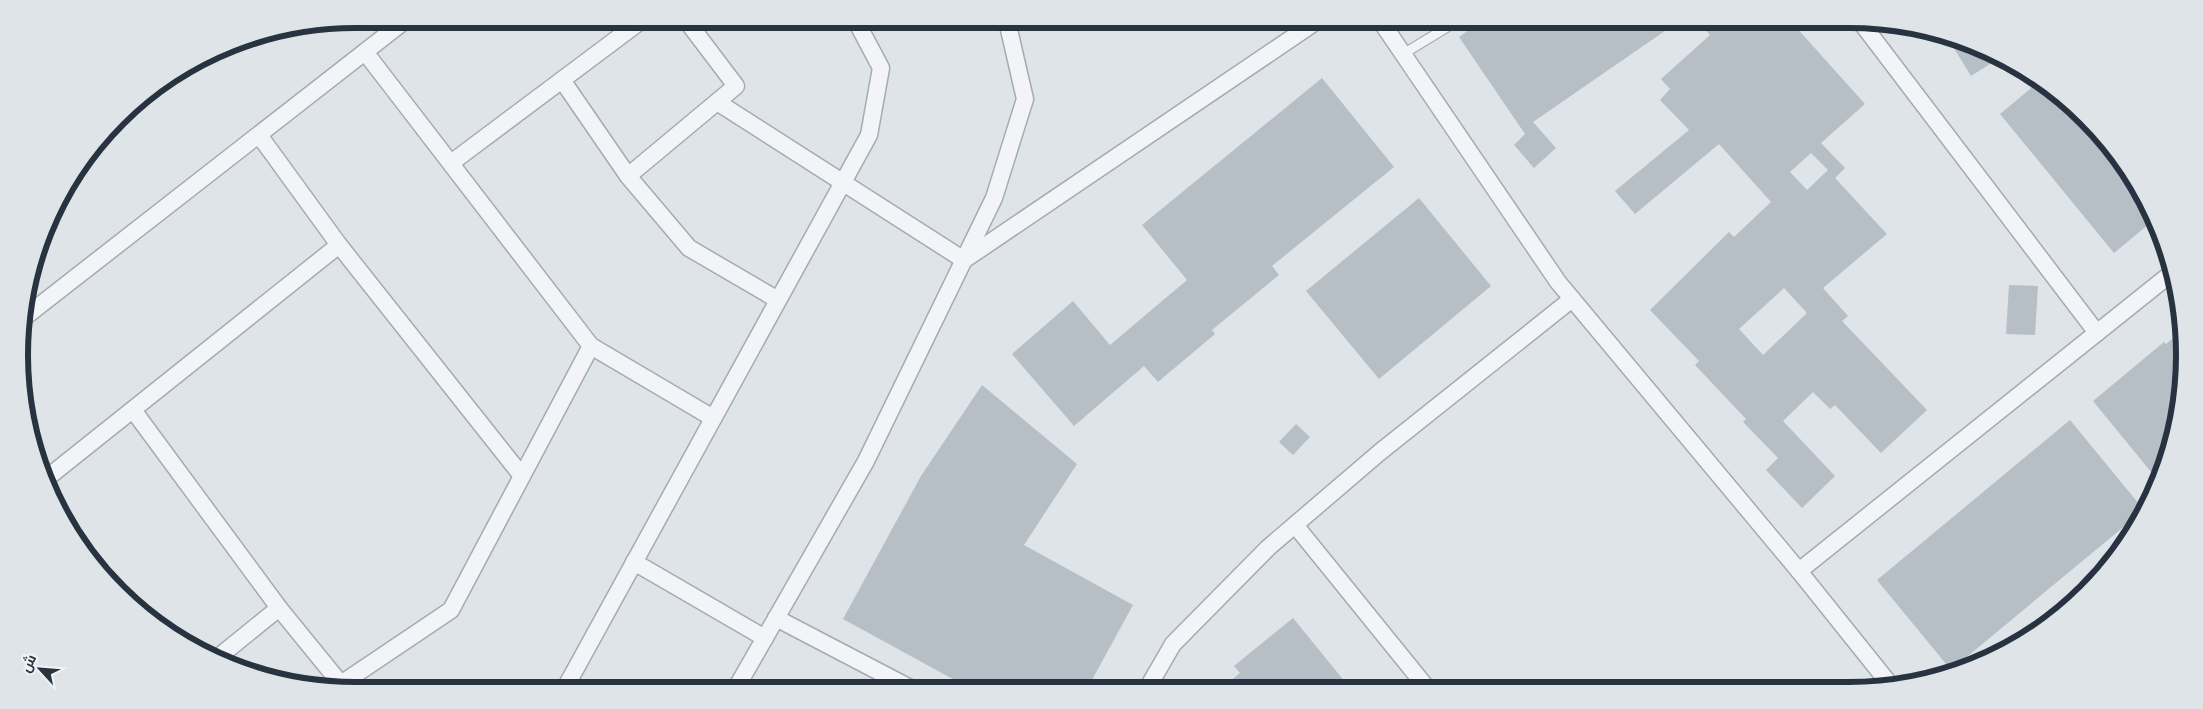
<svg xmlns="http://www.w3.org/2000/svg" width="2203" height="709" font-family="Arial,Cairo,sans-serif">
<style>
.building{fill:#b6bec6;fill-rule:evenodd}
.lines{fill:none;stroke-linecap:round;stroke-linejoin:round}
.lane-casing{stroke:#a4abb3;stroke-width:11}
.street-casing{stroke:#a4abb3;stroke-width:19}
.lane{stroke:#f2f4f7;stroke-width:9}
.street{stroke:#f2f4f7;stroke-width:16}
.rim{fill:none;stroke:#273340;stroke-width:6}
</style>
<rect width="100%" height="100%" fill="#dfe4e9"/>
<g class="building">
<path d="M1479,23L1675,24L1533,122L1556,148L1534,168L1514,145L1525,134L1459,37Z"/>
<path d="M1701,24L1794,25L1865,104L1821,143L1845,168L1835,178L1887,234L1823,288L1848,316L1842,321L1927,410L1881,453L1835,405L1830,409L1813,392L1783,421L1835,476L1802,508L1766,470L1778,458L1743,422L1746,419L1695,365L1699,361L1650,310L1729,232L1734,237L1771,202L1719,144L1635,214L1615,191L1689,130L1660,100L1670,89L1661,79L1710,35ZM1811,153L1828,170L1807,190L1790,172ZM1784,288L1807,313L1763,355L1739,329Z"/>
<path d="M1946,35L1977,44L2001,57L1971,76Z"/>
<path d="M1322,78L1394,167L1272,266L1279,275L1212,330L1215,334L1158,382L1144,366L1074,426L1012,354L1073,301L1110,345L1187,280L1142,225Z"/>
<path d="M2041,80L2086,117L2128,168L2155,219L2114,253L2000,114Z"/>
<path d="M1419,198L1491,286L1379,379L1306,291Z"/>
<path d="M2009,285L2038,286L2035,335L2006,334Z"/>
<path d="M2182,331L2184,355L2178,420L2156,478L2093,401L2164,342L2166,344Z"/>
<path d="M982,385L1077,464L1024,545L1133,605L1087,689H971L843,619L921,476Z"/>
<path d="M2070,420L2144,510L1951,670L1877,580Z"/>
<path d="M1296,424L1310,437L1293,455L1279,442Z"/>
<path d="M1293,618L1350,688L1221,689L1240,673L1234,666Z"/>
</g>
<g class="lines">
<defs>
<path id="lane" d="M1403,54L1454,23"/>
<g id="street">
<path d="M1382,23L1558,282L1799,571L1892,687"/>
<path d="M1863,25L2097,333"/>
<path d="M365,52L591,346L713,418"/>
<path d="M562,80L628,176L689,248L778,300"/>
<path d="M717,102L964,260L1314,23"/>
<path d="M259,135L339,245L522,476"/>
<path d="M451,163L642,20"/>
<path d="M628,176L736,86L686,20"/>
<path d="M21,320L407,19"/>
<path d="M133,410L279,608L345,689"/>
<path d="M47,478L339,245"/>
<path d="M1295,525L1427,688"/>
<path d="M634,562L765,638"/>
<path d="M1799,571L2173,272"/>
<path d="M776,618L912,689"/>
<path d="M216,659L279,608"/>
<path d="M341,684L451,610L591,346"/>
<path d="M1147,689L1173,644L1269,547L1380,452L1572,299"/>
<path d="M564,690L869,135L881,68L856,21"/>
<path d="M735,690L866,461L994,198L1025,99L1007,21"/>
</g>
</defs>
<use href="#lane" class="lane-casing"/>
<use href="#street" class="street-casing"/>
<use href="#lane" class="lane"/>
<use href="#street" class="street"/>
</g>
<path d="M0 0H2203V709H0ZM355 28H1849A327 327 0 0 1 2176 355V355A327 327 0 0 1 1849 682H355A327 327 0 0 1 28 355V355A327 327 0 0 1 355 28Z" fill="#dee4e7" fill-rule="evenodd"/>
<path class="rim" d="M355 28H1849A327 327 0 0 1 2176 355V355A327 327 0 0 1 1849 682H355A327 327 0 0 1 28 355V355A327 327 0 0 1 355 28Z"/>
<g transform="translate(40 669) rotate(296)" stroke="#eef3f6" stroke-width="4" paint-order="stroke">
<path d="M0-4L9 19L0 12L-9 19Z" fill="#273340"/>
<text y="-8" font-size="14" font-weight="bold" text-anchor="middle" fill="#273340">ش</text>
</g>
</svg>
